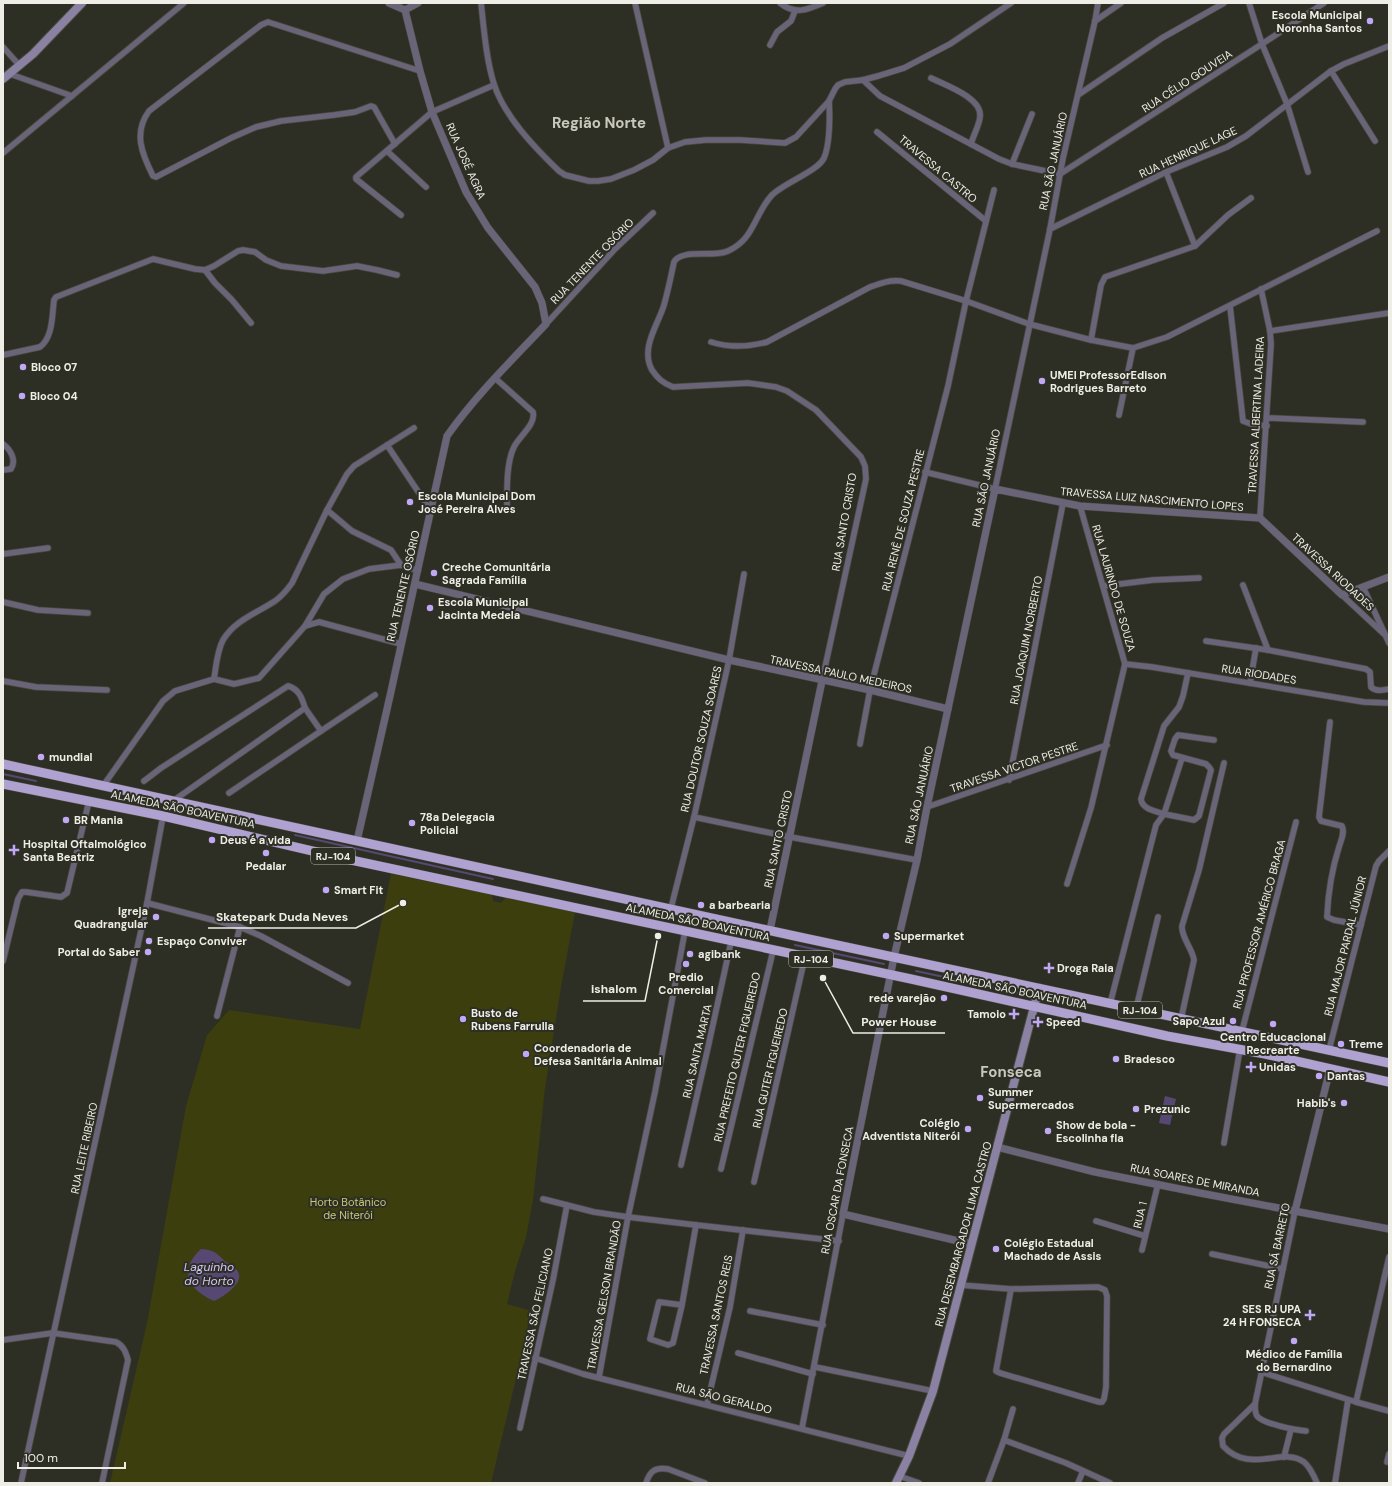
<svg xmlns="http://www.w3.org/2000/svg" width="1392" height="1486" font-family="'DM Sans',sans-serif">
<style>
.green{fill:#3c3e0e}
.water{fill:#564873}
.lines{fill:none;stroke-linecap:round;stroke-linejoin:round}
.stream{stroke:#564873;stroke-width:2}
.minor-casing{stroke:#494a3f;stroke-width:7}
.tertiary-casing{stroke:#494a3f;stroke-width:8}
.secondary-casing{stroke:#494a3f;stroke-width:10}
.trunk-casing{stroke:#494a3f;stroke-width:10}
.minor{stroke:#696478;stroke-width:5.5}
.tertiary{stroke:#696478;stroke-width:7}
.secondary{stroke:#8b81a2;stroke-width:8}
.trunk{stroke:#b0a2d0;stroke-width:9}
.poi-dot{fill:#c0a8f4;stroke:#2e2f24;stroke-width:1.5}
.labels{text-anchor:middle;stroke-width:4;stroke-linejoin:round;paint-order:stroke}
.shield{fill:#2e2f24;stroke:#b4b5ac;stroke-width:1}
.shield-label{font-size:10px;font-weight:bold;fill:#eeeee7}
.poi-label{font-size:11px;font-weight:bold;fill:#eeeee7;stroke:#2e2f24;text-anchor:start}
.street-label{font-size:11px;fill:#eeeee7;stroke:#2e2f24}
.park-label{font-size:11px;fill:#c5c97a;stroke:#2e2f24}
.water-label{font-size:12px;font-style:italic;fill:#d5c4fe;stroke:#2e2f24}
.district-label{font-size:15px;font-weight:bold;fill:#c8c9bc;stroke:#2e2f24}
.leader{fill:none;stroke:#eeeee7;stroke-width:1.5}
.callout-dot{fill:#eeeee7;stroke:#2e2f24;stroke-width:1.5}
.callout-label{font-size:12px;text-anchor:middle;font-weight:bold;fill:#eeeee7;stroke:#2e2f24;stroke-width:4;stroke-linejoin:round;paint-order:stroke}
</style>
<rect width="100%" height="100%" fill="#2e2f24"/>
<path class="green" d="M391,874L492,894L493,901L501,903L506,897L575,912L561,987L545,1088L533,1200L526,1237L515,1271L507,1304L531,1311L524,1345L491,1483H110L147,1323L186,1106L207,1035L229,1010L360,1029Z"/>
<g class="water">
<path d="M1165,1096L1176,1099L1170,1125L1159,1123Z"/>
<path d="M201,1249C215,1250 216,1253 226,1262C230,1265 238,1268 239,1275C241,1285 222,1298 214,1301C188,1290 178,1270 201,1249Z"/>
</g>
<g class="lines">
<g class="stream">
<path d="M3,774L36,781"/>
<path d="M295,835L493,879"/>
<path d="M795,945L884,964"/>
<path d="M916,971L1028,995"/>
</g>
<defs>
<g id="minor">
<path d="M481,3C484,29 486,59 494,84C504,116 535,148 559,171L565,175L589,181H598L611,179L634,170L653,160L668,148L685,142L706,140H740L785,143L796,137L829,101L835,89L838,85L845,82L863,80L878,76L904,68L950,44L1011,3"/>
<path d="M635,3L668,148"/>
<path d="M780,3C795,15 807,10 823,3"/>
<path d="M1249,3L1262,44L1287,104L1308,172"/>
<path d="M1095,21L1121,3"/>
<path d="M770,45L777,32L791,21L795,11"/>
<path d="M3,47L20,66"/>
<path d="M1331,71L1375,141"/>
<path d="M10,74L72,96"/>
<path d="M931,78C945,85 983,98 980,117C979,126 973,136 971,144"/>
<path d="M863,80L880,96L999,159L1012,164L1060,174L1262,44L1324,3"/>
<path d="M1078,95L1162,38L1224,3"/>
<path d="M877,132L986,221"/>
<path d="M395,144L374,107L371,106L355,112L334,115L281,121L256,127L231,138L156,177L153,176C142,154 133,133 149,111L261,25L268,22L420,71"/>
<path d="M387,151L426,187"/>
<path d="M3,153L184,3"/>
<path d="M1012,164L1032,114"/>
<path d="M1166,172L1195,246"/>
<path d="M401,215L356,179V177L432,112L494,85"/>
<path d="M1050,229L1166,172L1227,147L1246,136L1331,71L1344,64L1389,46"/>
<path d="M205,270L215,283L232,300L251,323"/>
<path d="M1230,306L1243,421L1251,424L1267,426"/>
<path d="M546,324L615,249L653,213"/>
<path d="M1270,331L1389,313"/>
<path d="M1091,340L1101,285L1105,277L1195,246L1228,215L1251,198"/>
<path d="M711,342C730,348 748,347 767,342L870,287C881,283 889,280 901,281L966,301L1029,324L1091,340L1133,348L1167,337L1377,231"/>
<path d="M3,355L40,347C53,337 52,316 54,300L56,297L153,259L195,269L205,270L214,266L238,251L243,250L255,252L266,260L281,266L323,271L357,266L377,270L397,275"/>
<path d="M495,378L533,412C536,425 519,436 514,447C506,463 507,491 507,510"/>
<path d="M1119,415L1133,348"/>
<path d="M1268,418L1363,422"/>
<path d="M3,444C10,449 17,460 11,469L3,470"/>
<path d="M387,445L431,511"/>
<path d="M925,472L995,489L1050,229L1063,158L1095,21L1098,3"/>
<path d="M327,510L352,531L391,550L401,565"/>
<path d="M1260,518L1271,344L1270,331L1261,289"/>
<path d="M3,554L48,548"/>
<path d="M1243,585L1268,650"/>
<path d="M1103,586L1153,580L1199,578"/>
<path d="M1363,587L1389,643"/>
<path d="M1342,595L1384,634"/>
<path d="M3,602L38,610L88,613"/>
<path d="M305,626L324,594L343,579L369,569L401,565L418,571"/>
<path d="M1206,641L1268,650L1366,669L1370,672L1371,687C1376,692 1383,690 1389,689"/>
<path d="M1125,664L1152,667L1364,702L1389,703"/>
<path d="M214,679L234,684L259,678L305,626L319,622L401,644"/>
<path d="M3,681L36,687L107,690"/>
<path d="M822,681L866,479L865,466L861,457L816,410L787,391L776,387L748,383L673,387C663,383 658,379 652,370C640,348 658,325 664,305C668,291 671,276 674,262C682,248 713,258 728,251C755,239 754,214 772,195C784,183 818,171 824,158C830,145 830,115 829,101"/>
<path d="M1250,683L1256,648"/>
<path d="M1330,722L1319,817L1321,821L1342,826C1345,833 1341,840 1339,847C1332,869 1328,894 1327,917L1334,920L1361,925"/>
<path d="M321,731L375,695"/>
<path d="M860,744L870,690L948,386L966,301L994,190"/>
<path d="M1182,758L1164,814L1194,820L1199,816L1211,770L1209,767L1206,764L1173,755L1171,751L1175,739L1178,735L1214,740"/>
<path d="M1009,780L1063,503"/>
<path d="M144,781L161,768L288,686C299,689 302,698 305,708L173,801"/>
<path d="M103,786L163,701L175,691L214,679C216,667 217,651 223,640C235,620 257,613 275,601C282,596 287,590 292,583L327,510L347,474L354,466L414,428"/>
<path d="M229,793L321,731L305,708"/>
<path d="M927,807L1107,745"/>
<path d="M694,817L790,837L917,860"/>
<path d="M1067,884L1091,808L1125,664L1080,506"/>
<path d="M147,903L240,927L261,936L348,983"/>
<path d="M671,908L694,817L729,660L744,574"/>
<path d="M3,961L18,899L22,892H26L61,897L67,893L89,801"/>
<path d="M1110,1004L1156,825L1164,814C1155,811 1142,809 1141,799L1164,726L1179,707L1183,696L1188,673"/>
<path d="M1136,1009L1158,917"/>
<path d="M217,1016L240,927"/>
<path d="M1181,1019L1194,960C1192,948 1181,937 1182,926L1199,870L1224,763"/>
<path d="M1242,1031L1296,822"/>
<path d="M1329,1050L1376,866L1379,861L1389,851"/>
<path d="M1224,1143L1240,1049"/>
<path d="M681,1165L707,1052L731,942"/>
<path d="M721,1169L773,951"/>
<path d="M754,1182L805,957"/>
<path d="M543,1199L594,1212L628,1217L696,1225L839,1241"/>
<path d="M1295,1211L1255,1404C1255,1408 1255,1413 1257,1416C1263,1424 1296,1430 1306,1431"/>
<path d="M1096,1221L1145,1236"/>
<path d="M1142,1250L1158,1184"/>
<path d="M1212,1254L1283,1269"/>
<path d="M960,1285L1011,1289L1098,1287L1105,1290L1107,1296L1106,1387L1104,1399L1102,1402H1099L1000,1373L996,1371L1011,1289"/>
<path d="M682,1305L659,1302L650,1339L668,1345L673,1343L682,1305L696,1225"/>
<path d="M750,1311L823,1325"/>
<path d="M3,1340L53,1333L116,1342C124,1346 126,1353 128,1360L102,1483"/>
<path d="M738,1353L813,1374"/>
<path d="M535,1358L583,1374L909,1456"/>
<path d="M815,1367L933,1391"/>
<path d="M1261,1372L1356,1402L1389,1257"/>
<path d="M599,1377L628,1217L655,1092L685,931"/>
<path d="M1356,1402L1389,1411"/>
<path d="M707,1404L730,1307L743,1230"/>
<path d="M1255,1404L1224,1434L1222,1438L1223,1446C1250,1475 1283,1446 1304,1462C1310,1467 1314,1476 1317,1483"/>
<path d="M520,1428L553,1280L567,1205"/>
<path d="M802,1428L843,1214"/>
<path d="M1004,1440L1066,1463L1110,1483"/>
<path d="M1284,1457L1291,1429"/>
<path d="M1387,1462L1389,1454"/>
<path d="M899,1476L919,1483"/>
<path d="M21,1483L147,903L163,816"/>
<path d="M646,1483C650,1471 655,1467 668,1469L705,1483"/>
<path d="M988,1483L1004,1440L1013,1409"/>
<path d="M1078,1483L1083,1471"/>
<path d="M1335,1483L1348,1400"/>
</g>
<g id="tertiary">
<path d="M389,3L405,10"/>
<path d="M405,10L418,3"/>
<path d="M415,584L729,660L870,690L948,709"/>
<path d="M357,841L390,696L447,436C476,395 512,360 546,324L542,303L535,287L488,228L466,192L432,112L420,71L405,10"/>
<path d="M770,930L822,681"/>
<path d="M997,1147L1095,1172L1200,1193L1389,1229"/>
<path d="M1295,1211L1330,1069"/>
<path d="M971,1244L843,1214L894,957L917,860L927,807L995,489L1080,506L1260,518L1342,595L1389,577"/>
</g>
<g id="secondary">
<path d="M3,79L33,54L82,3"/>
<path d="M896,1483L909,1456L933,1391L1039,988"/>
</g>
<g id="trunk">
<path d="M3,764L804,938L1389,1063"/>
<path d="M3,784L163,816L351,860L911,979L1167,1036L1265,1054L1389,1082"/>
</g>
</defs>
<use href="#minor" class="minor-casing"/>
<use href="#tertiary" class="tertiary-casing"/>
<use href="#secondary" class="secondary-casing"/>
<use href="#trunk" class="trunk-casing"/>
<use href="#minor" class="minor"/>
<use href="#tertiary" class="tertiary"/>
<use href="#secondary" class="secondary"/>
<use href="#trunk" class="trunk"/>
</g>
<g class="poi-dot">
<circle cx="1370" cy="21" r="4"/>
<circle cx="23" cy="367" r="4"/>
<circle cx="1042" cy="381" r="4"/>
<circle cx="22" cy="396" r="4"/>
<circle cx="410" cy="502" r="4"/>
<circle cx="434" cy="573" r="4"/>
<circle cx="430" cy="608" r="4"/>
<circle cx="41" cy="757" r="4"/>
<circle cx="66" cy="820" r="4"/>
<circle cx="412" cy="823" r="4"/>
<circle cx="212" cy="840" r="4"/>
<path d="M12 844h4v4h4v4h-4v4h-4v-4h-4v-4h4z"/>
<circle cx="266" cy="853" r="4"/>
<circle cx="326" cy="890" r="4"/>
<circle cx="701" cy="905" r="4"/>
<circle cx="156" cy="917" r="4"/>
<circle cx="886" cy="936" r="4"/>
<circle cx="149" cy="941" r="4"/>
<circle cx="148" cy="952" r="4"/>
<circle cx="690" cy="954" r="4"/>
<circle cx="686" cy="964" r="4"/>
<path d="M1047 962h4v4h4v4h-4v4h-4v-4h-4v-4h4z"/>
<circle cx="944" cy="998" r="4"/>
<path d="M1012 1008h4v4h4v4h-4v4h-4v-4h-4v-4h4z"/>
<circle cx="463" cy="1019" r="4"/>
<circle cx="1233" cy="1021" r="4"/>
<path d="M1036 1016h4v4h4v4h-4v4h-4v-4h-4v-4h4z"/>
<circle cx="1273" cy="1024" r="4"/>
<circle cx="1341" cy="1044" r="4"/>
<circle cx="526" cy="1054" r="4"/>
<circle cx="1116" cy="1059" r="4"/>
<path d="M1249 1061h4v4h4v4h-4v4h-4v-4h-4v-4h4z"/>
<circle cx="1319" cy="1076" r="4"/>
<circle cx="980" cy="1098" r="4"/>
<circle cx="1344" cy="1103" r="4"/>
<circle cx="1136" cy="1109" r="4"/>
<circle cx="968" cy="1129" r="4"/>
<circle cx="1048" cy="1131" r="4"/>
<circle cx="996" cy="1249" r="4"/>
<path d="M1308 1309h4v4h4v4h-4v4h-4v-4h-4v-4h4z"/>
<circle cx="1294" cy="1341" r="4"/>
</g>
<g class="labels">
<g class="shield">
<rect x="311" y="848" width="44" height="16" rx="3"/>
<rect x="789" y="951" width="44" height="16" rx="3"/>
<rect x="1118" y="1002" width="44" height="16" rx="3"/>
</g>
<g class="shield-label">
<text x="333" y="860">RJ-104</text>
<text x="811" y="963">RJ-104</text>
<text x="1140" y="1014">RJ-104</text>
</g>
<g class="poi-label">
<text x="1362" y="19" text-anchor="end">Escola Municipal<tspan x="1362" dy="13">Noronha Santos</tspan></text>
<text x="31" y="371">Bloco 07</text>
<text x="1050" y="379">UMEI ProfessorEdison<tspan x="1050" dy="13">Rodrigues Barreto</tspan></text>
<text x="30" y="400">Bloco 04</text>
<text x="418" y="500">Escola Municipal Dom<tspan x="418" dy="13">José Pereira Alves</tspan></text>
<text x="442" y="571">Creche Comunitária<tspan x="442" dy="13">Sagrada Família</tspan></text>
<text x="438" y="606">Escola Municipal<tspan x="438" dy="13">Jacinta Medela</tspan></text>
<text x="49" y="761">mundial</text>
<text x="420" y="821">78a Delegacia<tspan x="420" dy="13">Policial</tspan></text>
<text x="74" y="824">BR Mania</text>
<text x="220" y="844">Deus é a vida</text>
<text x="23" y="848">Hospital Oftalmológico<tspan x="23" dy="13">Santa Beatriz</tspan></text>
<text x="266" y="870" text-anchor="middle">Pedalar</text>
<text x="334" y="894">Smart Fit</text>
<text x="709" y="909">a barbearia</text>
<text x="148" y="915" text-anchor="end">Igreja<tspan x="148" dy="13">Quadrangular</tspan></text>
<text x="894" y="940">Supermarket</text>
<text x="157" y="945">Espaço Conviver</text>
<text x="140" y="956" text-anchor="end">Portal do Saber</text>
<text x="698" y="958">agibank</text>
<text x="1057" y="972">Droga Raia</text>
<text x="686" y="981" text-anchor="middle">Predio<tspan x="686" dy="13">Comercial</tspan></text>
<text x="936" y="1002" text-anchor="end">rede varejão</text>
<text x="471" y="1017">Busto de<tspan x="471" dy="13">Rubens Farrulla</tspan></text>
<text x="1006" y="1018" text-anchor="end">Tamoio</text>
<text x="1225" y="1025" text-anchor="end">Sapo Azul</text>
<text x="1046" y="1026">Speed</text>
<text x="1273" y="1041" text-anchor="middle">Centro Educacional<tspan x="1273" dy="13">Recrearte</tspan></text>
<text x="1349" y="1048">Treme</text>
<text x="534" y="1052">Coordenadoria de<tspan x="534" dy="13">Defesa Sanitária Animal</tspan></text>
<text x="1124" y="1063">Bradesco</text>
<text x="1259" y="1071">Unidas</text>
<text x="1327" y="1080">Dantas</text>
<text x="988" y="1096">Summer<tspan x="988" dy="13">Supermercados</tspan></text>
<text x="1336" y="1107" text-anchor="end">Habib's</text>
<text x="1144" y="1113">Prezunic</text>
<text x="960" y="1127" text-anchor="end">Colégio<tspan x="960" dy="13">Adventista Niterói</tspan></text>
<text x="1056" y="1129">Show de bola -<tspan x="1056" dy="13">Escolinha fla</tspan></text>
<text x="1004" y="1247">Colégio Estadual<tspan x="1004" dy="13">Machado de Assis</tspan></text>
<text x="1301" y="1313" text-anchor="end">SES RJ UPA<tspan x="1301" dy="13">24 H FONSECA</tspan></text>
<text x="1294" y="1358" text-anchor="middle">Médico de Família<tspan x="1294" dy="13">do Bernardino</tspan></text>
</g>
<g class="street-label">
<text transform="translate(1187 81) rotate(-33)" y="4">RUA CÉLIO GOUVEIA</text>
<text transform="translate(1188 152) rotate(-25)" y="4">RUA HENRIQUE LAGE</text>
<text transform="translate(466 161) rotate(66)" y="4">RUA JOSÉ AGRA</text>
<text transform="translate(1053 161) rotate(-78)" y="4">RUA SÃO JANUÁRIO</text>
<text transform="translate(938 169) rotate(40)" y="4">TRAVESSA CASTRO</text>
<text transform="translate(592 261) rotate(-46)" y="4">RUA TENENTE OSÓRIO</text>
<text transform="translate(1256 415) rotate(-87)" y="4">TRAVESSA ALBERTINA LADEIRA</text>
<text transform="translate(986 478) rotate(-78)" y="4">RUA SÃO JANUÁRIO</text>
<text transform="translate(1152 499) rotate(5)" y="4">TRAVESSA LUIZ NASCIMENTO LOPES</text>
<text transform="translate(903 520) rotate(-76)" y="4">RUA RENÊ DE SOUZA PESTRE</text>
<text transform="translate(844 522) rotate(-80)" y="4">RUA SANTO CRISTO</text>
<text transform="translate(1333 572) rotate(43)" y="4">TRAVESSA RIODADES</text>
<text transform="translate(403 586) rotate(-77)" y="4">RUA TENENTE OSÓRIO</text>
<text transform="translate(1114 588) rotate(74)" y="4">RUA LAURINDO DE SOUZA</text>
<text transform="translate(1026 640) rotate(-79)" y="4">RUA JOAQUIM NORBERTO</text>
<text transform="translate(841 674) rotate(12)" y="4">TRAVESSA PAULO MEDEIROS</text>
<text transform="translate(1259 674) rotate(9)" y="4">RUA RIODADES</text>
<text transform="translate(701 739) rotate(-77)" y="4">RUA DOUTOR SOUZA SOARES</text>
<text transform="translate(1014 767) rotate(-19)" y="4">TRAVESSA VICTOR PESTRE</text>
<text transform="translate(919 795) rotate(-78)" y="4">RUA SÃO JANUÁRIO</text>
<text transform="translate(183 809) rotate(12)" y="4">ALAMEDA SÃO BOAVENTURA</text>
<text transform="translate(778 839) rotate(-78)" y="4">RUA SANTO CRISTO</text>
<text transform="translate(698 922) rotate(12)" y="4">ALAMEDA SÃO BOAVENTURA</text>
<text transform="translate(1259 924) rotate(-75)" y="4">RUA PROFESSOR AMÉRICO BRAGA</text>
<text transform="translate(1345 946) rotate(-76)" y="4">RUA MAJOR PARDAL JÚNIOR</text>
<text transform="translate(1015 990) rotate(12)" y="4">ALAMEDA SÃO BOAVENTURA</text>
<text transform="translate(697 1051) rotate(-77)" y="4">RUA SANTA MARTA</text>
<text transform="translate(737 1057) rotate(-77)" y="4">RUA PREFEITO GUTER FIGUEIREDO</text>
<text transform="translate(770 1068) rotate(-77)" y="4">RUA GUTER FIGUEIREDO</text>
<text transform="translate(84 1148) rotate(-78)" y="4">RUA LEITE RIBEIRO</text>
<text transform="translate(1195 1180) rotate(11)" y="4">RUA SOARES DE MIRANDA</text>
<text transform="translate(837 1190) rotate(-79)" y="4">RUA OSCAR DA FONSECA</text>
<text transform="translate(1140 1215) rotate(-77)" y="4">RUA 1</text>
<text transform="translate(963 1234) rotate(-75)" y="4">RUA DESEMBARGADOR LIMA CASTRO</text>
<text transform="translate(1277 1246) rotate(-78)" y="4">RUA SÁ BARRETO</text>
<text transform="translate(604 1295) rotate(-80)" y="4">TRAVESSA GELSON BRANDÃO</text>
<text transform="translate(535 1314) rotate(-78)" y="4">TRAVESSA SÃO FELICIANO</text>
<text transform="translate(716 1315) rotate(-78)" y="4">TRAVESSA SANTOS REIS</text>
<text transform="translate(724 1398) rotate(14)" y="4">RUA SÃO GERALDO</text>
</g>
<g class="park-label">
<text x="348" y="1206">Horto Botânico<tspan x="348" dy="13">de Niterói</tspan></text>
</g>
<g class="water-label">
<text x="209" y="1271">Laguinho<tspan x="209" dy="14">do Horto</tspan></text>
</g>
<g class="district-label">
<text x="599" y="128">Região Norte</text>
<text x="1011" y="1077">Fonseca</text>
</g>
</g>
<path class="leader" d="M403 903L356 928H208M658 936L645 1001H583M823 978L853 1033H945"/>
<g class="callout-dot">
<circle cx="403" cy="903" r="4"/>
<circle cx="658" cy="936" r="4"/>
<circle cx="823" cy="978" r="4"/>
</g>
<g class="callout-label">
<text x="282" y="921">Skatepark Duda Neves</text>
<text x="614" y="993">ishalom</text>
<text x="899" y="1026">Power House</text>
</g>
<rect width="1392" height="1486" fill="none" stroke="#eeeee7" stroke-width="8"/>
<path d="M18 1462v6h107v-6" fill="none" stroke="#eeeee7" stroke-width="2"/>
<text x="24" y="1462" font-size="12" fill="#eeeee7" stroke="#2e2f24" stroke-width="3" paint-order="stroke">100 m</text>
</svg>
